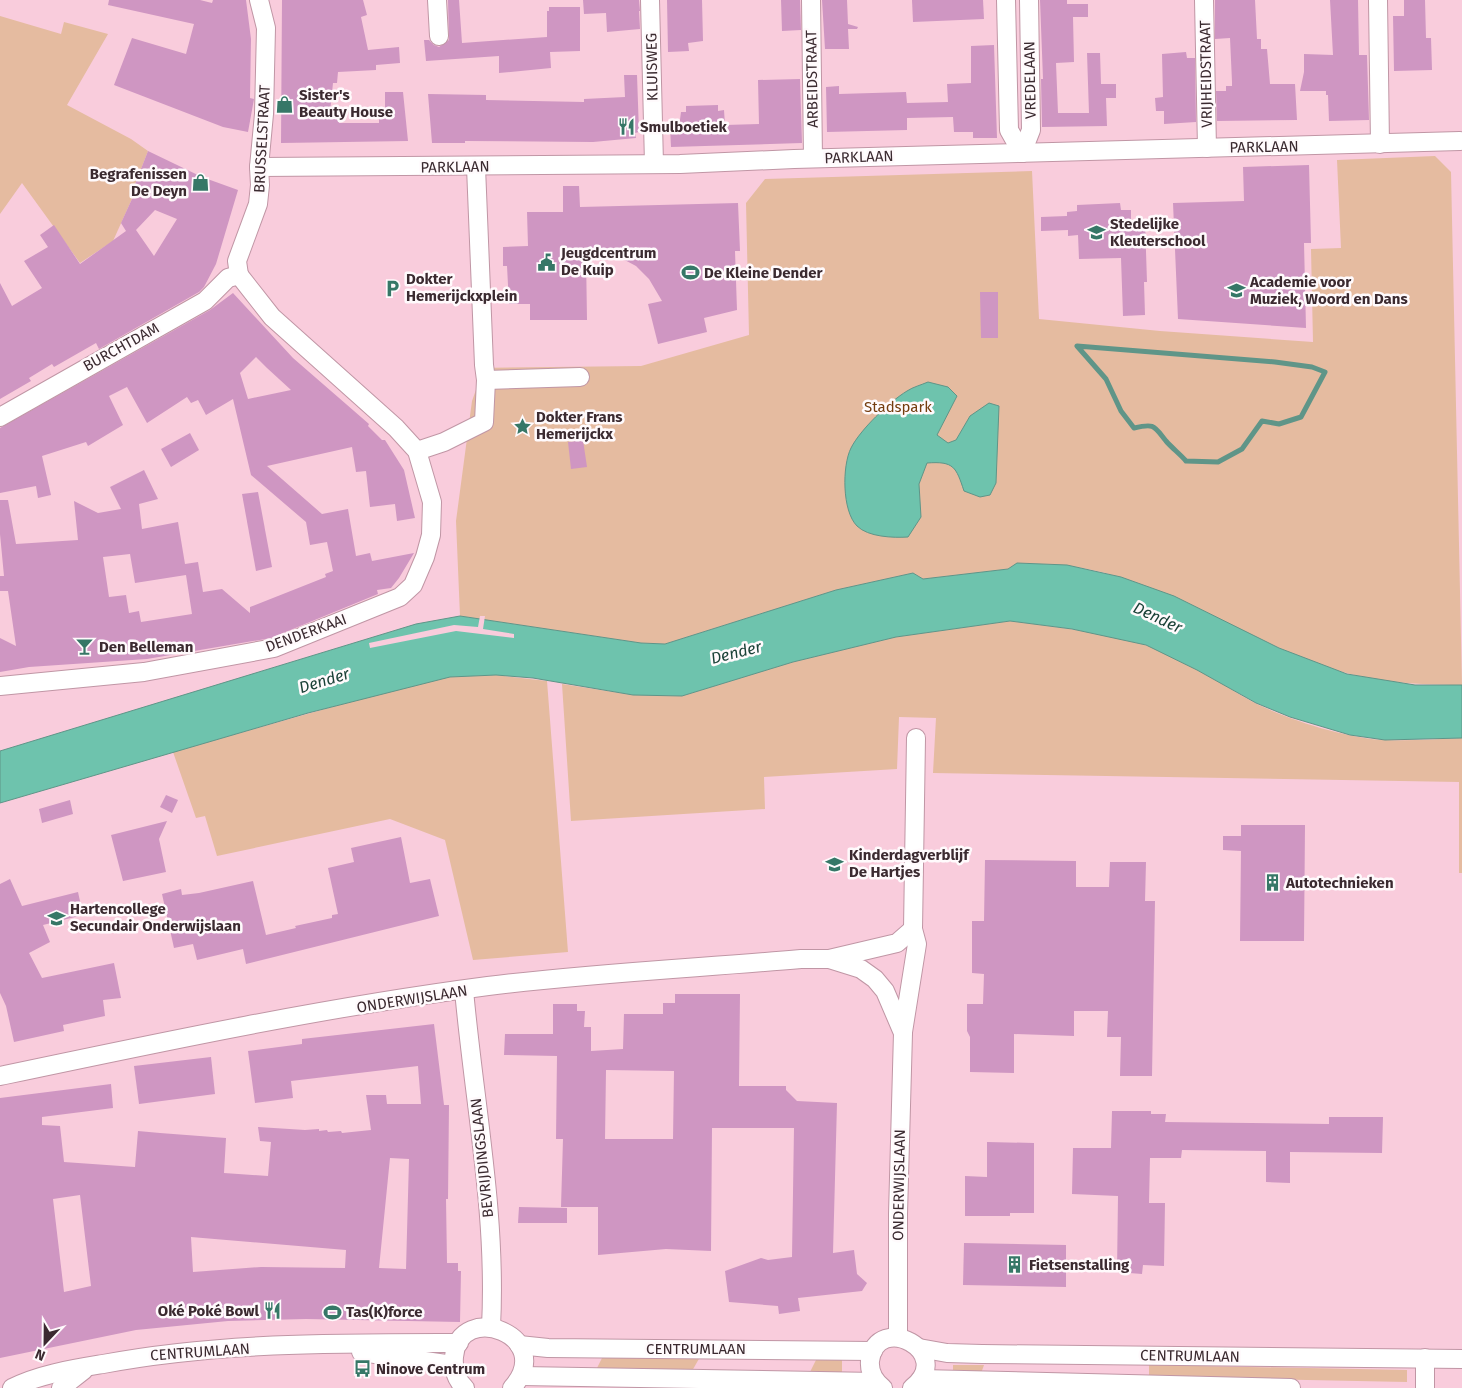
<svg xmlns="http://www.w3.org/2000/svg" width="1462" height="1388" font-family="'Fira Sans',sans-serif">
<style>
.green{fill:#e5bba0}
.water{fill:#6ec3ad;stroke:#5f9588}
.pier{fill:#f9ccdc}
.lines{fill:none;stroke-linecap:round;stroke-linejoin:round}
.stream{stroke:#5f9588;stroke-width:5}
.building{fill:#cf96c2;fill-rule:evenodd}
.street-casing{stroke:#c096a5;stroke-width:20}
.street{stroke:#fff;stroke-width:18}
.labels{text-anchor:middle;stroke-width:5;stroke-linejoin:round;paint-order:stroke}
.street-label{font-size:15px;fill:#3b2a30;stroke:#fffafc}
.poi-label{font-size:15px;font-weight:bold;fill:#3b2a30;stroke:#fffafc;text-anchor:start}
.park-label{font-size:15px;fill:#743d0e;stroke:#fffafc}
.water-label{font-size:16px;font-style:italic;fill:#1a4137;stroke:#fffafc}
</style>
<rect width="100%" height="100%" fill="#f9ccdc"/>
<g class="green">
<path d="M0,16L61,34L64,22L108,34L67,105L131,139L148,151L134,187L136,190L113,241L80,263L22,183L0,214Z"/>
<path d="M1435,156L1451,172L1462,685C1415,685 1369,682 1324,666C1230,633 1147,567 1044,564C1031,564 1020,561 1008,569L923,579L913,573L836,590L665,644L641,643L460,616L456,521L472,401L477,387V368L641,366L749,335L746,203L765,179L1032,171L1039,319L1160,331L1313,342L1311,249L1341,248L1337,160Z"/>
<path d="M1010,621C1055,627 1101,632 1145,645C1181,655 1221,685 1255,703C1289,720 1349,739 1386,740C1411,741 1437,739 1462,738V873H1459V782L933,773L936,718L899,717L897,769L764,777L765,809L571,821L562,684L633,695L682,696L793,662L896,637Z"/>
<path d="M496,675L547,681L568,952L473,960L445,840L390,819L217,856L205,816L196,818L173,752L410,685L450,677Z"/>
<path d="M603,1356L700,1357L692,1371L596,1370Z"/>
<path d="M817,1358H842V1376H808Z"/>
<path d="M953,1365H984L979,1379L953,1378Z"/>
<path d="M1149,1365L1407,1370V1382L1149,1377Z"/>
</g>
<g class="water">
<path d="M928,382L948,387L957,396L937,435L948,443L956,440L970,416L989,403L999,406L996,483L990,495L980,497L964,491C956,467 954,461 927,463L919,484L921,517L908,537C893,538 868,537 857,526C842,511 842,466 851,448C860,430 889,402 907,391C913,387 921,385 928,382Z"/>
<path d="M1017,563L1067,565L1121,577L1174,596L1279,648L1347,674L1415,685H1462V738L1385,740L1350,735L1290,717L1256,703L1197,670L1146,645L1072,629L1010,621L896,637L793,662L682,696L633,695L533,678L496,675L450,677L308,713L0,803V751L416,624L460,616L641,643L665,644L836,590L913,573L923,579L1008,569Z"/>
</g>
<path class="pier" d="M480,616H485L483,629L514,634V638L456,631L370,648L369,643L454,625L478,627Z"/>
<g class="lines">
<path class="stream" d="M1077,346L1275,362L1312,367L1325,372L1301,417L1279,424L1262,421L1242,449L1218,462L1186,461C1180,454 1172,448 1166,441C1154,426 1155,423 1134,428L1121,411L1106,379Z"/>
</g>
<g class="building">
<path d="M109,0H200L212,3L213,0H246L251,39L250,98L254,99L248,132L223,127L114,85L132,38L186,54L194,24L108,5Z"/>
<path d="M282,0H363L367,15L361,17L368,50L399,47L400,63L376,65V70L338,72L337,83H333L330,112H340L339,123H379V112H385V92H403L408,141L281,143Z"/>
<path d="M448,0H459L462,43L547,37V11H549V7H580V51L550,52L551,68L499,73V56L426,61L424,40H429L434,45L439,47L449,40Z"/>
<path d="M583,0H639L640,11H635H639L640,29L607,32L606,13L584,14Z"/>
<path d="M667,0H702L703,41L688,43L689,51L668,52Z"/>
<path d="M781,0H800L801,30L782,31Z"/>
<path d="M822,0H847L848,24L858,27L857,29H848L849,49H825Z"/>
<path d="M912,0H983L984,19L913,22Z"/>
<path d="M1040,0H1067V4H1088V17H1073L1074,62L1056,63L1058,113H1089L1087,53H1100L1101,84H1116V98H1106L1107,126L1042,127L1041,79H1043Z"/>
<path d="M1215,0H1255L1257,39H1261V49H1267L1270,84H1295L1297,120L1217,121L1216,91H1226V86H1232V82L1230,38L1215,39Z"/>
<path d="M1330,0H1358L1359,55H1367L1369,120L1329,121L1328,95H1326V91H1300L1304,72V54L1333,55Z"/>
<path d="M1404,0H1425L1426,38H1431L1432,70L1394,71L1393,16H1404Z"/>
<path d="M994,45L997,138H973V132H954L953,117L907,118V130L827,132L826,87L839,86V94L906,92L907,103L948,102L947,84L971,83V46Z"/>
<path d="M1186,52L1187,58H1195L1196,122L1164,124V111H1156L1155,98L1163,97L1162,54Z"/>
<path d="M624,75H637L639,132L635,133L636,138L593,142L465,141V143H432L428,94L486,95V100L584,102V99L625,97Z"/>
<path d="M800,79L802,143L671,147L670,127H679L681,112H686V106L718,105V111L724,110L725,125L759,124L758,80Z"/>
<path d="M148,151L202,177L238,190L216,264L204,287L199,292L99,349L96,343L54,367L52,364L29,378L31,381L0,399V283L12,306L42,288L24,261L48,247L40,235L54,225L80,264L126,231L121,223L137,188L134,187ZM155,210L177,219L154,256L136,230Z"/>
<path d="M1309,165L1311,243H1304L1306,328L1178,319L1173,203L1244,201L1243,167Z"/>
<path d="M563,186H579L580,207L738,203L740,251H735L737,310L704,318L707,332L658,344L648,304L662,301L649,279L636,266L619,257L586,255L587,320H530V304H509L507,266H503V247L528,246L527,212H563Z"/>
<path d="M1120,203L1121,210H1131V221H1145L1147,282H1144L1145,315L1123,316L1121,258L1079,259L1078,235L1068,236V230L1041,231V217L1067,216V212L1077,211V205Z"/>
<path d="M980,292H998V338H981Z"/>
<path d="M233,293L293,358L369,424L368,426L382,440H385L404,470L415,518L397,521L395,504L370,507L366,471L356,472L352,447L267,466L322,514L348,509L356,556L370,553L372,561L414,553L399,578L391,588L377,590L378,594L271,638L147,659L29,667L0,672V638L16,646L8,591H0V576H4L0,534V500H8L16,544L78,540L74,501L98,513L121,509L110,487L144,470L158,499L139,504L142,529L178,522L185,564L198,562L203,592L222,589L250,613V607L326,577L325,574L333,571L327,542L310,545L306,522L251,475L233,399L206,415L198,400L191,403L187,397L147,423L127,387L109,396L123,425L88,446L86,442L42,456L51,495L38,498L36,486L0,493V428L210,310ZM256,357L267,368L291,390L248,399L240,373ZM130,554L135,583L186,575L192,614L141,622L139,611L129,613L126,595L109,597L103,557Z"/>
<path d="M190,433L199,450L171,467L161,449Z"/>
<path d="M583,440L587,467L571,469L568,442Z"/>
<path d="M258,492L272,567L256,571L242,494Z"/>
<path d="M166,795L178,800L172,813L160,807Z"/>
<path d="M70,800L73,814L42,823L39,809Z"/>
<path d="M167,821L159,839L166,872L123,881L111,835Z"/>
<path d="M1241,825H1305L1304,941H1240L1241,851L1223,850V836H1241Z"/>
<path d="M401,837L410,883L430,879L439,916L246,964L243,949L197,960L193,944L174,948L162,894L181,889L182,895L199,893L253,881L266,935L296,928L295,926L332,918V915L338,914L328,868L354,862L351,848Z"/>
<path d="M985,860L1076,861V887H1109L1110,862H1146L1145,901H1155L1152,1076H1120L1121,1037H1107L1108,1011H1074V1036L1014,1034V1073L970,1072V1037L967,1031V1004H983L984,974L972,973V921H984Z"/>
<path d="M10,879L22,906L78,892L83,915L43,925L50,942L29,953L42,978L114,963L121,998L103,1000L105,1016L63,1025L64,1031L14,1042L6,1006L0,993V884Z"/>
<path d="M675,994H740L739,1086H786V1090L797,1101L837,1103L833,1253L854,1250L857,1274L867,1283L862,1291L798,1298L800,1311L779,1314L778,1306L729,1302L725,1271L761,1258L768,1260L792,1257L794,1128H712L711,1251L666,1249L598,1255V1207H561L563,1139H556L557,1056L504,1055L505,1034H553V1004H577V1011H585L584,1027H591V1051L623,1049L624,1014H663V1003H675ZM606,1070L674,1071L673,1139H605Z"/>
<path d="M434,1024L444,1105H449L448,1199H446L447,1263H458V1271H461L460,1322L306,1319L228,1321L136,1330L0,1358V1098L111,1084L113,1108L42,1117V1125L60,1126L64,1162L135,1167L138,1131L160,1133L226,1138L224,1173L268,1176L271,1142L260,1141L258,1127L305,1130L319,1129V1131L327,1130L328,1132L341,1131L342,1133L371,1130L366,1095H386L387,1104H421L418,1066L291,1081L293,1098L255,1103L248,1051L302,1044V1039ZM390,1158L409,1159L406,1269L379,1268ZM80,1195L91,1286L64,1292L53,1199ZM191,1237L346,1250L345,1268L261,1267L193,1272Z"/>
<path d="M211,1057L215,1094L139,1104L134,1066Z"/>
<path d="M1112,1111H1151V1114H1166L1165,1122L1329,1124V1117H1383L1382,1153L1290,1152V1183L1266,1182V1151L1182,1150L1181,1158H1150L1149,1203H1165L1164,1266L1143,1265L1142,1274L1117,1272L1118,1196L1072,1194L1073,1148H1111Z"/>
<path d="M987,1142L1034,1143V1213H1010V1216H965V1176L987,1177Z"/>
<path d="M519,1207L567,1208V1223H518Z"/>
<path d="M964,1243L1066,1245V1287L963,1285Z"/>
</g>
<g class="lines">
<defs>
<g id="street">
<path d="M437,0L439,36"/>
<path d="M650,0L654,164"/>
<path d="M811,0L813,158"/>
<path d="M1006,0L1009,130L1022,153"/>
<path d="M1204,0L1207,148"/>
<path d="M1378,0L1380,144"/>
<path d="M1022,153L1031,130L1029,0"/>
<path d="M259,167L680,164L794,159L1460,141"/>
<path d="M239,275L237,261L258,204L260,185L259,167L264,114L266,28L259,0"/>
<path d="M486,380L580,377"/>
<path d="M0,417L205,301L228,278L239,275"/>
<path d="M417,451L444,442L484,422L486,380L484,365L476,167"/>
<path d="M0,686L144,672L274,648L400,597L413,585L425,557L431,535L432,502L417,451L396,428L272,317L239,275"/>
<path d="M829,959L861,969L875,979L885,991L903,1033L898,1214V1337"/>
<path d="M464,990C474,1102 497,1214 491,1327"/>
<path d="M903,1032L917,944L913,929L916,738"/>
<path d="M0,1076C161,1042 326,1007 488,986C591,973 697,968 801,959H829L897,943L913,929"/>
<path d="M519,1345L548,1348L873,1351"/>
<path d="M919,1348L947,1353L982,1354L1462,1359"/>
<path d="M361,1352L453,1365"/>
<path d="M521,1376L876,1382"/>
<path d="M921,1379L1291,1388"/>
<path d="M12,1388C40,1374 73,1369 103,1364C220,1342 341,1343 459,1343"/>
<path d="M61,1388L84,1370"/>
<path d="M465,1388C456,1380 453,1369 454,1357C459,1299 558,1336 512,1388"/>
<path d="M883,1388C874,1381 869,1373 870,1361C877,1310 957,1353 912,1388"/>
<path d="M1425,1388V1358"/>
</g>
</defs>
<use href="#street" class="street-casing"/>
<use href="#street" class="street"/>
</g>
<defs>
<symbol id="shop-bare" viewBox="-9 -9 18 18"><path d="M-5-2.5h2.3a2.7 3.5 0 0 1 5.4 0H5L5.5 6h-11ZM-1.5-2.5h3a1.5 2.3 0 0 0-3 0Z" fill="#367767" stroke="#fffafc" stroke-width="2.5" paint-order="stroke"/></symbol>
<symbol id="restaurant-bare" viewBox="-9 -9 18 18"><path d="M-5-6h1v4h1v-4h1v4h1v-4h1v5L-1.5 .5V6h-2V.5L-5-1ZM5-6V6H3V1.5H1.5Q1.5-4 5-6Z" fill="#367767" stroke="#fffafc" stroke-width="2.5" paint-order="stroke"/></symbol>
<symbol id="school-bare" viewBox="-9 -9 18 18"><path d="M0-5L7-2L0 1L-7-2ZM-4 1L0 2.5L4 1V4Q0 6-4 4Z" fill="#367767" stroke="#fffafc" stroke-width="2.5" paint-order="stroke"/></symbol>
<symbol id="civic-bare" viewBox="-9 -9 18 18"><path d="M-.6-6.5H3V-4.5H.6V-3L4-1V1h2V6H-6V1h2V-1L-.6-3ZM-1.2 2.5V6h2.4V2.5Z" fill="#367767" stroke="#fffafc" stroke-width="2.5" paint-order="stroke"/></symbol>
<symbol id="stadium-bare" viewBox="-9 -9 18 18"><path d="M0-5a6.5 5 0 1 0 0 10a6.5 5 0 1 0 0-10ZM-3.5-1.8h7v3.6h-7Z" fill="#367767" stroke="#fffafc" stroke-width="2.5" paint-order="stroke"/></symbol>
<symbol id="parking-bare" viewBox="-9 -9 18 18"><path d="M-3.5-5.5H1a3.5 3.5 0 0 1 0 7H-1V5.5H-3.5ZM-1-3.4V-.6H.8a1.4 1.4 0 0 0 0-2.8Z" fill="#367767" stroke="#fffafc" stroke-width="2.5" paint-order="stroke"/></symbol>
<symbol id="sight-bare" viewBox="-9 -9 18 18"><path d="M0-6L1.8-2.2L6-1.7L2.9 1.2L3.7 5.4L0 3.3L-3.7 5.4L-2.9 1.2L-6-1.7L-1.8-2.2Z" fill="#367767" stroke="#fffafc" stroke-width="2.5" paint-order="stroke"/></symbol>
<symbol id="bar-bare" viewBox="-9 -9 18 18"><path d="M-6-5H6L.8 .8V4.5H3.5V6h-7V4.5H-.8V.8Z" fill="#367767" stroke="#fffafc" stroke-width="2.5" paint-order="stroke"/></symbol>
<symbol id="building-bare" viewBox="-9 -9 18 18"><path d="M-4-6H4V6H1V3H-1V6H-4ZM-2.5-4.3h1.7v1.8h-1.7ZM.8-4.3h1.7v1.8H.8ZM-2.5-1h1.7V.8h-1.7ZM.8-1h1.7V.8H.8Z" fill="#367767" stroke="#fffafc" stroke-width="2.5" paint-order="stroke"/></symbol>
<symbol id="bus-bare" viewBox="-9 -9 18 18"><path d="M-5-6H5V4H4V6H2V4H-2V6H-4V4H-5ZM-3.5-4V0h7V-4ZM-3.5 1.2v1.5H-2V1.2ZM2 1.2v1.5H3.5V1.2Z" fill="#367767" stroke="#fffafc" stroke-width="2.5" paint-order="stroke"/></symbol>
</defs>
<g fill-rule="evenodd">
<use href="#shop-bare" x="272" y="92" width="25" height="25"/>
<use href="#restaurant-bare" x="614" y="114" width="25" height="25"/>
<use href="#shop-bare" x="188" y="170" width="25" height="25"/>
<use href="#school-bare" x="1084" y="220" width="25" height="25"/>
<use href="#civic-bare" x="534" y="250" width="25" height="25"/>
<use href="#stadium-bare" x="678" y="260" width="25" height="25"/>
<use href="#parking-bare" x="380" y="276" width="25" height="25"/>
<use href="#school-bare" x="1224" y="278" width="25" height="25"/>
<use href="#sight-bare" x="510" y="414" width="25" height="25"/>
<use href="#bar-bare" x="72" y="634" width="25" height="25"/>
<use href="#school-bare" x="822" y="852" width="25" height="25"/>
<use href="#building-bare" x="1260" y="870" width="25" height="25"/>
<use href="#school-bare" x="44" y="906" width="25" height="25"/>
<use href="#building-bare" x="1002" y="1252" width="25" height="25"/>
<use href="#restaurant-bare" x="260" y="1298" width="25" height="25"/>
<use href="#stadium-bare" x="320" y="1300" width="25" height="25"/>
<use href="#bus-bare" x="350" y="1356" width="25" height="25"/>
</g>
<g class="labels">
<g class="street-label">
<text transform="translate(652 67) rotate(-91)" y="5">KLUISWEG</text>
<text transform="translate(1206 74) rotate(-91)" y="5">VRIJHEIDSTRAAT</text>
<text transform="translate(812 79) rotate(-91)" y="5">ARBEIDSTRAAT</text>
<text transform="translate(1030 80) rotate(-91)" y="5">VREDELAAN</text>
<text transform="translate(262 139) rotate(-87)" y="5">BRUSSELSTRAAT</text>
<text transform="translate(1264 147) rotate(-1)" y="5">PARKLAAN</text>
<text transform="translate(859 157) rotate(-2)" y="5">PARKLAAN</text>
<text transform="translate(455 167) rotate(-1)" y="5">PARKLAAN</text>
<text transform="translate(121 347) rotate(-29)" y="5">BURCHTDAM</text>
<text transform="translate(306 633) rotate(-20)" y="5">DENDERKAAI</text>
<text transform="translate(412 999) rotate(-9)" y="5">ONDERWIJSLAAN</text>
<text transform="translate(482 1158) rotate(-96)" y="5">BEVRIJDINGSLAAN</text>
<text transform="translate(899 1185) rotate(-89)" y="5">ONDERWIJSLAAN</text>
<text x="696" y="1354">CENTRUMLAAN</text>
<text transform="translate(200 1352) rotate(-4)" y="5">CENTRUMLAAN</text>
<text transform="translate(1190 1356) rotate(1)" y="5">CENTRUMLAAN</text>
</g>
<g class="poi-label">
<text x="299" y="100">Sister's<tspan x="299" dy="17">Beauty House</tspan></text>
<text x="640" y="132">Smulboetiek</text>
<text x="187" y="179" text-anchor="end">Begrafenissen<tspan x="187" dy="17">De Deyn</tspan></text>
<text x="1110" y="229">Stedelijke<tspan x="1110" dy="17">Kleuterschool</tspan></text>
<text x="561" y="258">Jeugdcentrum<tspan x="561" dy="17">De Kuip</tspan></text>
<text x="704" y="278">De Kleine Dender</text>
<text x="406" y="284">Dokter<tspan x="406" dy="17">Hemerijckxplein</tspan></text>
<text x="1250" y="287">Academie voor<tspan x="1250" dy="17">Muziek, Woord en Dans</tspan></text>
<text x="536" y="422">Dokter Frans<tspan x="536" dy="17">Hemerijckx</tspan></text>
<text x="99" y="652">Den Belleman</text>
<text x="849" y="860">Kinderdagverblijf<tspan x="849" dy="17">De Hartjes</tspan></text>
<text x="1286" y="888">Autotechnieken</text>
<text x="70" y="914">Hartencollege<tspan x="70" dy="17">Secundair Onderwijslaan</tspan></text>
<text x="1029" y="1270">Fietsenstalling</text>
<text x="259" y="1316" text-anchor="end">Oké Poké Bowl</text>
<text x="346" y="1317">Tas(K)force</text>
<text x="376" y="1374">Ninove Centrum</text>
</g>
<g class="park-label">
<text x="898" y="412">Stadspark</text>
</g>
<g class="water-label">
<text transform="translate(1158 617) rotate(25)" y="6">Dender</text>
<text transform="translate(736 652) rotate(-14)" y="6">Dender</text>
<text transform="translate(324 680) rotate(-17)" y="6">Dender</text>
</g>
</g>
<g transform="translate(45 1343) rotate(202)" stroke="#fffafc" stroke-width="4" paint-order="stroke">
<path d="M0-4L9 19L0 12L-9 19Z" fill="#3b2a30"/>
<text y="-8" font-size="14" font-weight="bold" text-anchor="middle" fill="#3b2a30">N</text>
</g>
</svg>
